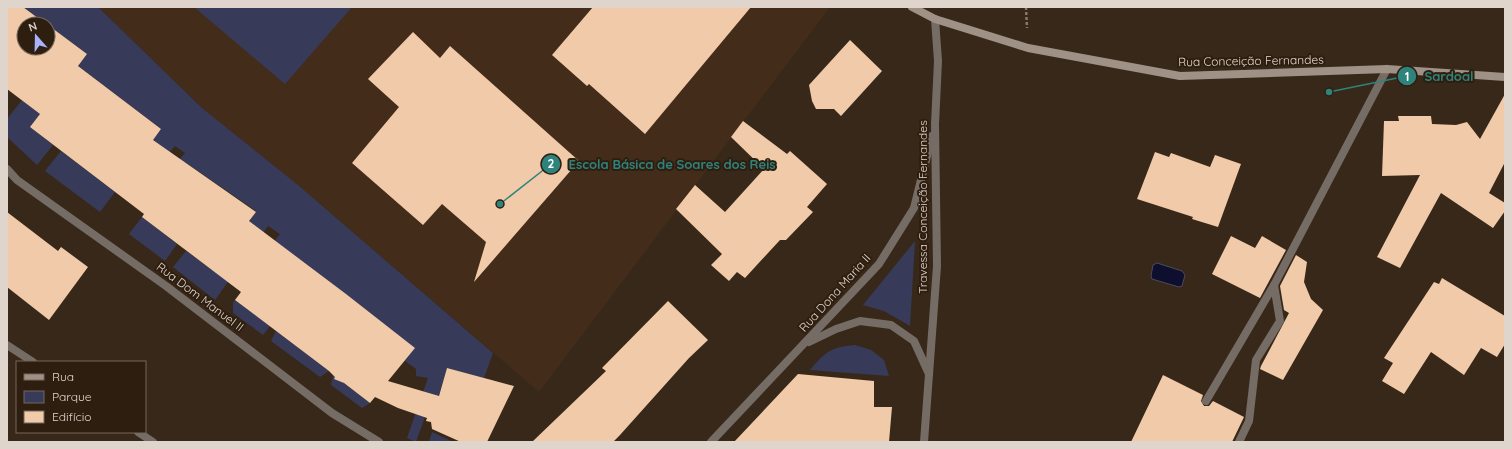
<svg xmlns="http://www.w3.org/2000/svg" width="1512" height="449" font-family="Quicksand,sans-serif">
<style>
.built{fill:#432d1a}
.green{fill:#373b59}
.water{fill:#0e0e2e;stroke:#4d4a5d}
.building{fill:#f0caa9}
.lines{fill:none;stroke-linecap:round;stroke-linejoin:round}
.path{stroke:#86786c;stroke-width:2.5;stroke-dasharray:3 2;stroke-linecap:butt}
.service{stroke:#756d65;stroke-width:8}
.minor{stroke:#756d65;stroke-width:8}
.secondary{stroke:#9f9185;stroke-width:8}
.labels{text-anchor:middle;stroke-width:4;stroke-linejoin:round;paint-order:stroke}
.street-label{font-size:12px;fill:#e0d5cc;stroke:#2e1e10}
.leader{fill:none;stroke:#2e847c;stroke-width:1.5}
.callout-dot{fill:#2e847c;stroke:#2e1e10;stroke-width:1.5}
.mark-label{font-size:12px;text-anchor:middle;font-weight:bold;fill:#fff}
.callout-label{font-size:13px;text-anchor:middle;font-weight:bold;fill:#2e847c;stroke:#2e1e10;stroke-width:4;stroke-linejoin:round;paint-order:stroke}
</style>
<rect width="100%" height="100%" fill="#382819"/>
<path class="built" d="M98,7H830L539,392L298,185L202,108Z"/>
<g class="green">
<path d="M23,7H98L202,108L298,185L493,353L484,378L447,368L435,408H428L416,442L407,438L428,378L416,376V369L405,361L414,348L267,251L280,234L268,226L215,300L173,267L186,251L212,270L256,211L185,162H177L185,153L175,146L169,153L151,142L161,129L78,66L87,54L48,25V24H46Z"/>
<path d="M194,7H352L285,84Z"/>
<path d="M22,100L40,114L31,127L53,145L37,165L7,137V119Z"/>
<path d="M61,151L115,192L100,212L45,171Z"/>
<path d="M142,217L177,244L165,261L129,234Z"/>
<path d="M915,241L910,326L884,311L863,305Z"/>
<path d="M235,300L270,326L263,335L233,313V303Z"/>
<path d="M276,331L329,371L320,377L271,341Z"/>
<path d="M855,345L871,350L884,360L889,376L810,370C825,352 831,347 855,345Z"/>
<path d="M333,375L370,403L362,408L331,385Z"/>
<path d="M432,432L453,442H429Z"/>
</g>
<path class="water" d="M1157,263L1182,271L1185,275L1182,286L1179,287L1152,279L1151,276L1153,265Z"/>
<g class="building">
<path d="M7,7H23L46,24H24V48H48V25L87,54L78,66L161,129L153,140L256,212L249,221L346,294L415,348L388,381L439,396L447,368L514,386L487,442H461L432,429L431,422L426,421L427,418L398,408L375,397L370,403L344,383L334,379L335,377L329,371L235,300L241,292L142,217L144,214L30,127L40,114L7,89Z"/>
<path d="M593,7H751L645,134L589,84L587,86L552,55Z"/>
<path d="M413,32L440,58L450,46L579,161L474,282L486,242L442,204L423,225L352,163L399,107L368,79Z"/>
<path d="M850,40L882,71L841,116L834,109H816L812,101L809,85Z"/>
<path d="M1505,94V162L1489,193L1505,203V211L1493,228L1441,193L1400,268L1377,257L1420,175L1382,176L1384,121H1399L1398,116H1431L1432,124L1456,125L1467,122L1480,139Z"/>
<path d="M743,121L787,154L790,151L827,184L807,207L813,212L786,240H780L745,278L737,272L729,281L711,265L722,254L676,209L695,185L725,212L764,169L731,137Z"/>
<path d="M1155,152L1169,157L1171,153L1210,167L1215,155L1241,164L1218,227L1192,219L1193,217L1137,199Z"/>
<path d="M7,212L58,251L61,247L88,267L49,320L7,287Z"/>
<path d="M1231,236L1255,248L1262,236L1286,250L1260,298L1212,274Z"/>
<path d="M1296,255L1307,262L1304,282L1311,299L1323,310L1283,380L1260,369L1261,366L1289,313L1284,310L1280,286Z"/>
<path d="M1442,278L1505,316V344L1497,357L1481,348L1464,375L1431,352L1404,394L1382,381L1393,363L1384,358L1434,282L1439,284Z"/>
<path d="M668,301L708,340L689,358L620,435L613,442H532L606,371L602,368Z"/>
<path d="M798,374L874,381V407H892L889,442H734Z"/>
<path d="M1163,375L1203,395L1201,401L1204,406H1209L1213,401L1244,417L1232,442H1131Z"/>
</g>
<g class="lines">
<path class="path" d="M1026,7L1027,28"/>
<g class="service">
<path d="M1206,401L1274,285"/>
<path d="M1239,442L1249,421L1256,360L1280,321L1274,285L1387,69"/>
</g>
<g class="minor">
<path d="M7,169L17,180L166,286L332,413L379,442"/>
<path d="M809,342L836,329L860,321L891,325L914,341L929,374"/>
<path d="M7,345L33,362"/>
<path d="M138,432L153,442"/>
<path d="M711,442L879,264L914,208L932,136"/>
<path d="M924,442L937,266L935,124L938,61L935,19"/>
</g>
<path class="secondary" d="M912,7L935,19L1028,48L1180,76L1387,69L1505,77"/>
</g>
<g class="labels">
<g class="street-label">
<text transform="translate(1251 61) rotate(-1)" y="4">Rua Conceição Fernandes</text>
<text transform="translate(923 207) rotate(-90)" y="4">Travessa Conceição Fernandes</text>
<text transform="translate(835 293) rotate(-48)" y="4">Rua Dona Maria II</text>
<text transform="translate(200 297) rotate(37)" y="4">Rua Dom Manuel II</text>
</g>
</g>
<path class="leader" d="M1329 92L1407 76M500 204L551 164"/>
<g class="callout-dot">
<circle cx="1329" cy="92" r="4"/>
<circle cx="500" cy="204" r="4"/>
<circle cx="1407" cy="76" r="10"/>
<circle cx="551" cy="164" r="10"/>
</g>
<g class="mark-label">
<text x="1407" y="81">1</text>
<text x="551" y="168">2</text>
</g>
<g class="callout-label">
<text x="1449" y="81">Sardoal</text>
<text x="672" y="169">Escola Básica de Soares dos Reis</text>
</g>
<rect width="1512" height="449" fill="none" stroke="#e0d5cc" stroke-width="16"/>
<rect x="16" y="361" width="130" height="72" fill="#2e1e10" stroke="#75675b"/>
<rect x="24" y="374" width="20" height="6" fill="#9f9185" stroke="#75675b"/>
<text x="52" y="381" font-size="12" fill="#e0d5cc">Rua</text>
<rect x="24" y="391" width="20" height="12" fill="#373b59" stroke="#75675b"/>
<text x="52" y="401" font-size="12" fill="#e0d5cc">Parque</text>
<rect x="24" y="411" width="20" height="12" fill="#f0caa9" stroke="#75675b"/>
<text x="52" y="421" font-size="12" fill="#e0d5cc">Edifício</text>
<g transform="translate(36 36) rotate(340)"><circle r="19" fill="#2e1e10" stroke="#75675b"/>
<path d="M0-3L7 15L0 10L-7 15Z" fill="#a7b1fc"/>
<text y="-6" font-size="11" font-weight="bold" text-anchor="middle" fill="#e0d5cc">N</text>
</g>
</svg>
